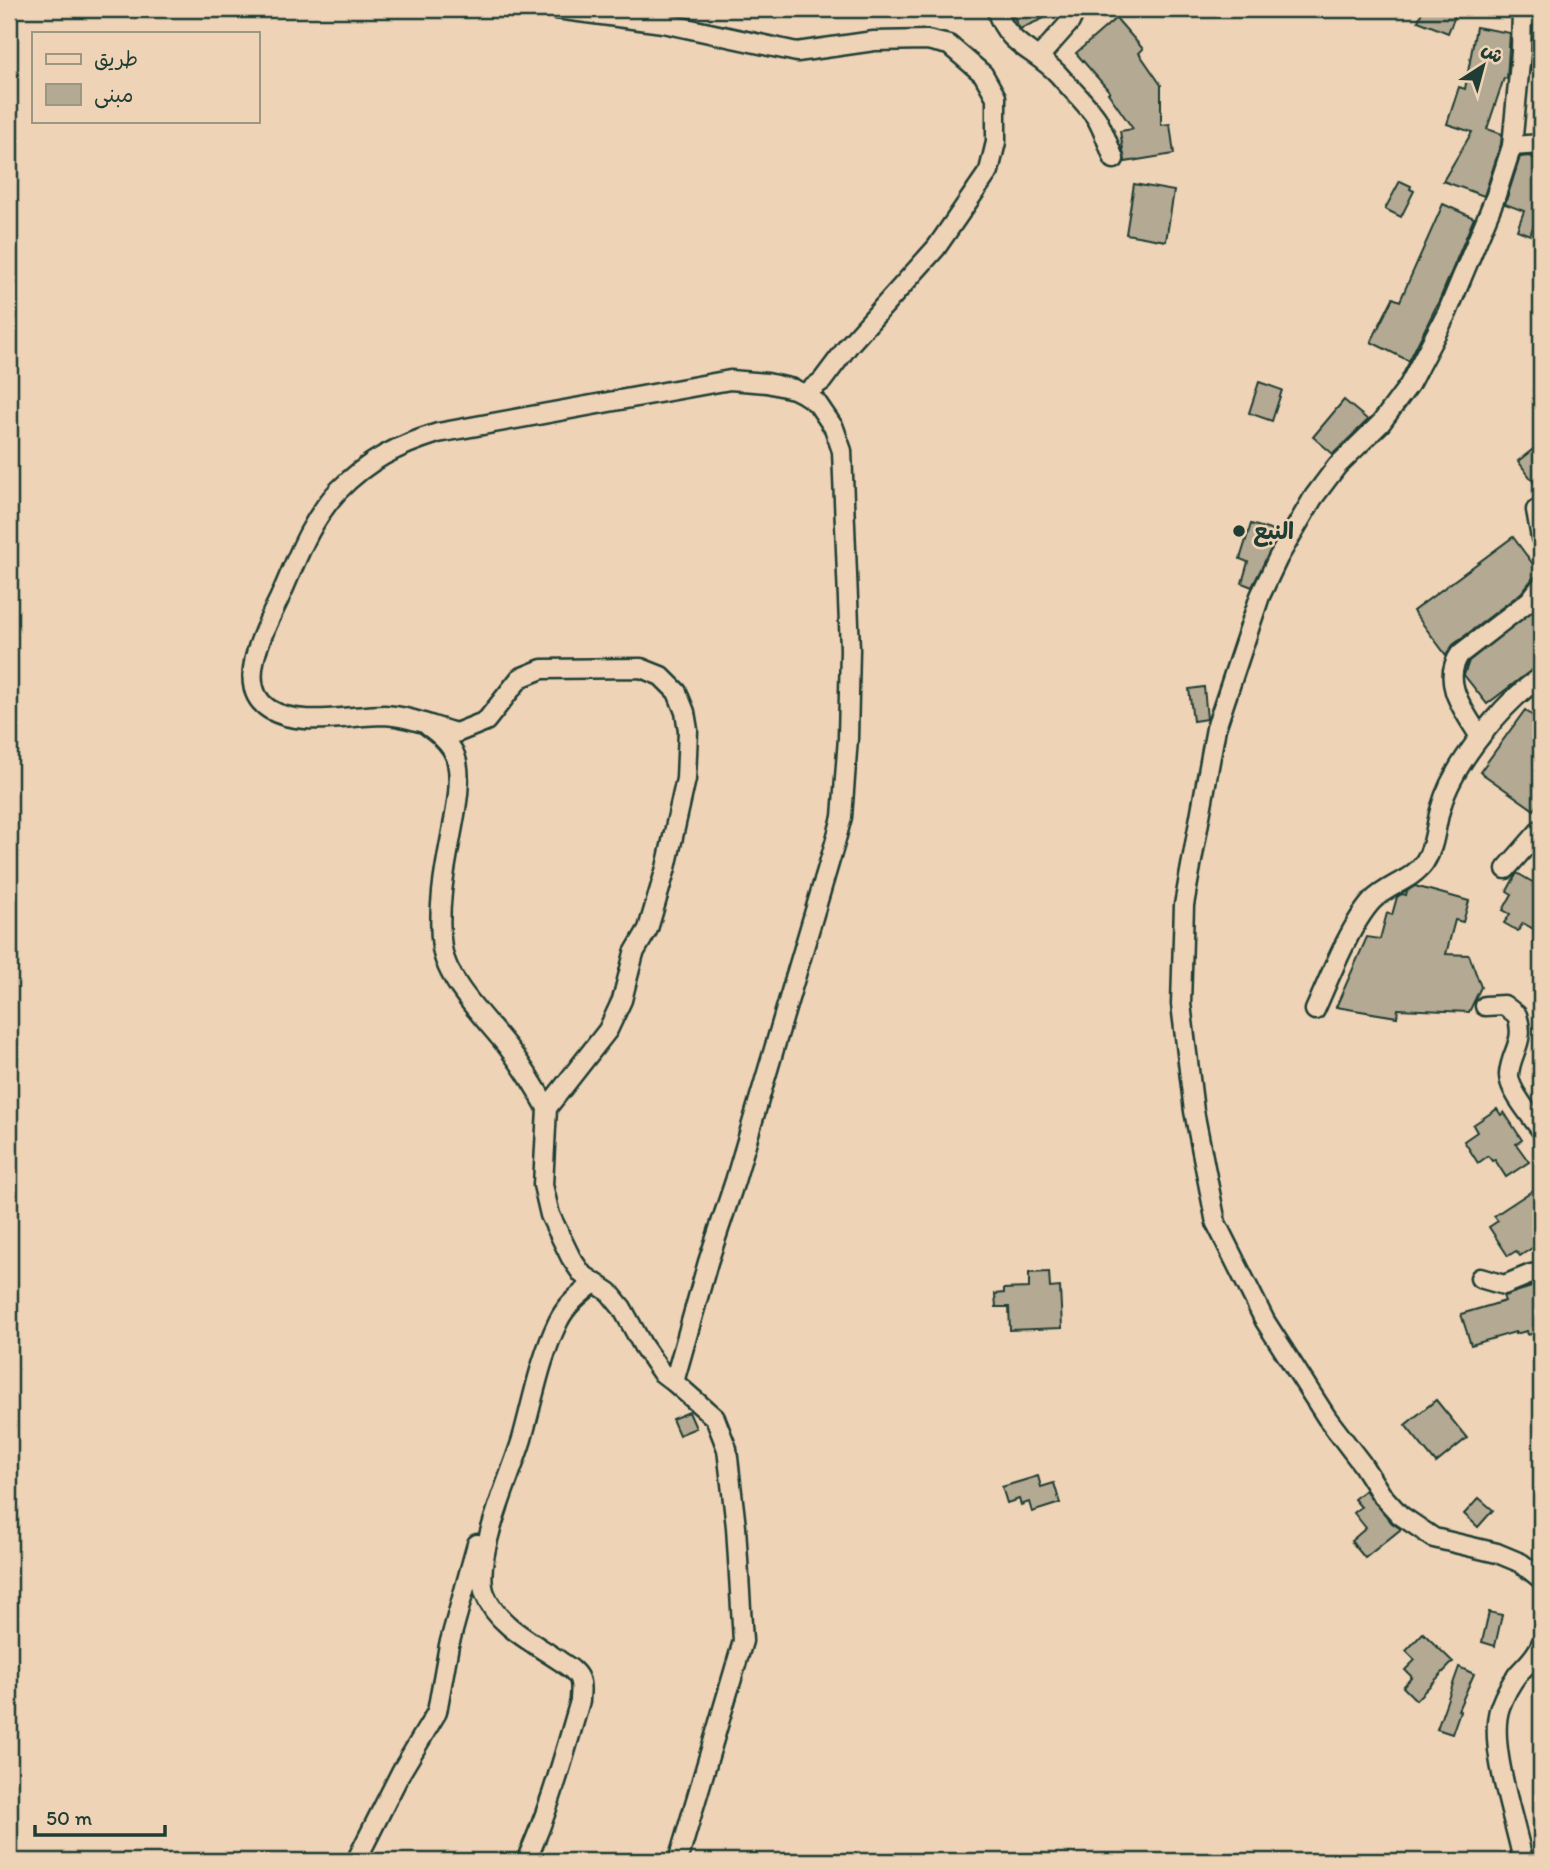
<svg xmlns="http://www.w3.org/2000/svg" width="1550" height="1870" font-family="Itim,'Playpen Sans Arabic',sans-serif">
<style>
.building{fill:#b4a992;stroke:#1f3d34;stroke-width:2}
.lines{fill:none;stroke-linecap:round;stroke-linejoin:round}
.minor-casing{stroke:#1f3d34;stroke-width:23}
.minor{stroke:#efd3b6;stroke-width:18}
.poi-dot{fill:#1f3d34;stroke:#efd3b6;stroke-width:2.5}
.labels{text-anchor:middle;stroke-width:5;stroke-linejoin:round;paint-order:stroke}
.poi-label{font-size:23px;font-weight:bold;fill:#1f3d34;stroke:#efd3b6;text-anchor:start}
</style>
<rect width="100%" height="100%" fill="#efd3b6"/>
<filter id="ink" filterUnits="userSpaceOnUse"><feTurbulence type="fractalNoise" baseFrequency=".0143" numOctaves="2"/><feDisplacementMap in="SourceGraphic" scale="14" xChannelSelector="R" yChannelSelector="G"/><feConvolveMatrix kernelMatrix="1 2 1 2 8 2 1 2 1" color-interpolation-filters="sRGB"/></filter>
<g filter="url(#ink)">
<g class="building">
<path d="M1009,9H1064L1020,29Z"/>
<path d="M1423,9H1458L1448,33L1418,21Z"/>
<path d="M1116,18L1143,49L1139,53L1161,85V125L1170,124L1174,154L1125,162L1120,131L1133,129L1108,93L1110,92L1076,53Z"/>
<path d="M1476,27L1510,33L1507,79L1504,78L1487,129L1502,134L1501,144L1484,196L1443,181L1472,132L1447,124L1459,87L1465,89Z"/>
<path d="M1533,37L1541,39V73L1531,71Z"/>
<path d="M1529,156L1541,161V206L1530,235L1517,230L1524,211L1505,204L1520,157Z"/>
<path d="M1400,181L1411,186L1410,189L1414,191L1401,217L1385,209Z"/>
<path d="M1134,184L1174,191L1166,241L1126,234Z"/>
<path d="M1443,204L1474,218L1440,299L1409,361L1371,342L1393,298L1400,301Z"/>
<path d="M1259,382L1282,390L1272,421L1249,413Z"/>
<path d="M1344,400L1368,420L1333,454L1313,437Z"/>
<path d="M1541,443V492L1518,461Z"/>
<path d="M1251,524L1280,533L1252,587L1242,583L1248,562L1240,559Z"/>
<path d="M1513,537L1541,575L1533,578L1521,593L1453,645L1446,655L1413,611Z"/>
<path d="M1541,604V663L1487,704L1464,675L1469,661Z"/>
<path d="M1204,687L1207,719L1193,721L1189,689Z"/>
<path d="M1525,710L1541,722V800L1534,810L1480,772Z"/>
<path d="M1517,873L1541,887V923L1537,931L1523,923L1518,931L1504,923L1510,914L1503,910L1512,894L1507,891Z"/>
<path d="M1415,886L1469,901L1463,922L1455,920L1446,954L1469,955L1481,987L1469,1012L1398,1009L1397,1017L1336,1007L1367,937L1380,939L1387,913L1392,915L1397,897L1402,894L1406,895L1407,891Z"/>
<path d="M1497,1109L1501,1115L1504,1112L1522,1140L1516,1144L1529,1162L1506,1177L1495,1160L1492,1161L1488,1156L1478,1163L1464,1141L1477,1132L1473,1125Z"/>
<path d="M1541,1185V1242L1520,1256L1516,1251L1508,1256L1489,1227L1498,1221L1494,1216Z"/>
<path d="M1049,1272L1050,1288L1060,1287L1062,1328L1010,1330L1009,1307H996L995,1294L1004,1293V1289L1029,1288V1273Z"/>
<path d="M1541,1284V1331L1528,1335L1527,1331L1515,1334V1332L1471,1345L1461,1314L1505,1301L1503,1296Z"/>
<path d="M1436,1400L1467,1438L1436,1463L1405,1425Z"/>
<path d="M689,1412L696,1428L679,1435L672,1419Z"/>
<path d="M1038,1476L1041,1487L1054,1483L1060,1503L1032,1512L1029,1502L1021,1505L1019,1499L1007,1503L1002,1487Z"/>
<path d="M1365,1490L1392,1523L1401,1529L1365,1558L1351,1541L1366,1528L1354,1513L1361,1507L1354,1499Z"/>
<path d="M1479,1498L1493,1510L1478,1527L1464,1514Z"/>
<path d="M1489,1612L1502,1615L1495,1646L1482,1642Z"/>
<path d="M1423,1633L1453,1662L1416,1700L1403,1687L1412,1677L1405,1670L1415,1660L1406,1651Z"/>
<path d="M1459,1667L1474,1674L1458,1710L1460,1711L1452,1734L1437,1729Z"/>
</g>
<g class="lines">
<defs>
<g id="minor">
<path d="M556,9L663,23L797,52L874,41L927,40L949,45L983,74L996,97V142L989,171L936,248L849,345L822,381L804,394"/>
<path d="M996,9C1008,47 1033,48 1058,74C1070,88 1087,104 1097,119C1104,132 1109,146 1114,159"/>
<path d="M1522,9L1521,52L1512,146L1495,198L1447,313L1409,385L1381,423L1337,466L1313,498L1278,558L1260,596L1216,728L1184,905L1181,1004L1194,1111L1216,1223L1265,1321L1327,1418L1362,1464L1381,1494L1400,1515L1434,1538L1497,1553L1521,1563L1541,1579"/>
<path d="M1523,16L1528,17L1541,9"/>
<path d="M1039,57L1070,22L1076,9"/>
<path d="M1512,146L1541,144"/>
<path d="M1536,510L1541,538"/>
<path d="M428,726C441,735 454,746 457,762C462,785 455,814 451,837C444,873 437,911 442,948C447,983 489,1022 510,1050C524,1068 536,1088 547,1108L608,1030L622,1000L634,953L648,929L666,868L686,779L688,730L685,712L677,692L661,676L641,668L542,669L520,678L486,721L456,733C433,727 409,716 384,715C351,715 299,728 269,709C232,685 267,625 280,597C296,561 310,521 338,491C368,460 397,446 438,433L730,380L767,383L794,389L804,394L817,403L834,428L842,451L850,649L848,738L842,817L835,843L735,1181L708,1262L674,1382L661,1372L643,1346L622,1308L609,1292L582,1274L571,1258L550,1215L543,1185L547,1108"/>
<path d="M1480,737C1465,712 1440,682 1460,654L1529,601L1541,586"/>
<path d="M1506,869L1541,829"/>
<path d="M1485,1006L1504,1005L1517,1015C1526,1042 1511,1051 1509,1074C1508,1090 1532,1117 1541,1130"/>
<path d="M1315,1010C1329,979 1350,925 1372,901C1387,885 1411,881 1424,863C1436,845 1435,826 1441,807C1453,764 1504,701 1541,677"/>
<path d="M1480,1278L1504,1285L1531,1274L1541,1272"/>
<path d="M674,1382L715,1418L727,1449L736,1527L743,1641L678,1861"/>
<path d="M356,1861L401,1772L437,1712L449,1645L477,1544"/>
<path d="M526,1861C550,1809 564,1755 580,1701C580,1694 582,1686 579,1679C576,1671 567,1666 560,1661C534,1643 497,1626 485,1594C472,1559 511,1476 522,1439C533,1400 540,1359 558,1322C566,1305 580,1294 594,1283"/>
<path d="M1523,1861C1516,1822 1487,1744 1500,1707C1504,1696 1511,1683 1518,1674C1527,1664 1536,1657 1541,1644"/>
</g>
</defs>
<use href="#minor" class="minor-casing"/>
<use href="#minor" class="minor"/>
</g>
</g>
<circle class="poi-dot" cx="1239" cy="531" r="7"/>
<g class="labels">
<g class="poi-label">
<text x="1253" y="539">النبع</text>
</g>
</g>
<rect width="1550" height="1870" fill="none" stroke="#efd3b6" stroke-width="35"/>
<rect x="18" y="18" width="1515" height="1835" fill="none" stroke="#1f3d34" stroke-width="2.5" filter="url(#ink)"/>
<rect x="32" y="32" width="228" height="91" fill="#efd3b6" stroke="#9c9782" stroke-width="2"/>
<rect x="46" y="54" width="35" height="10" fill="#efd3b6" stroke="#9c9782" stroke-width="2"/>
<text x="94" y="66" font-size="21" fill="#1f3d34">طريق</text>
<rect x="46" y="84" width="35" height="21" fill="#b4a992" stroke="#9c9782" stroke-width="2"/>
<text x="94" y="102" font-size="21" fill="#1f3d34">مبنى</text>
<g transform="translate(1483 66) rotate(36)" stroke="#efd3b6" stroke-width="5" paint-order="stroke">
<path d="M0-5L12 26L0 18L-12 26Z" fill="#1f3d34"/>
<text y="-10" font-size="19" font-weight="bold" text-anchor="middle" fill="#1f3d34">ش</text>
</g>
<path d="M35 1825v10h130v-10" fill="none" stroke="#1f3d34" stroke-width="3.5"/>
<text x="46" y="1825" font-size="21" fill="#1f3d34" stroke="#efd3b6" stroke-width="5" paint-order="stroke">50 m</text>
</svg>
